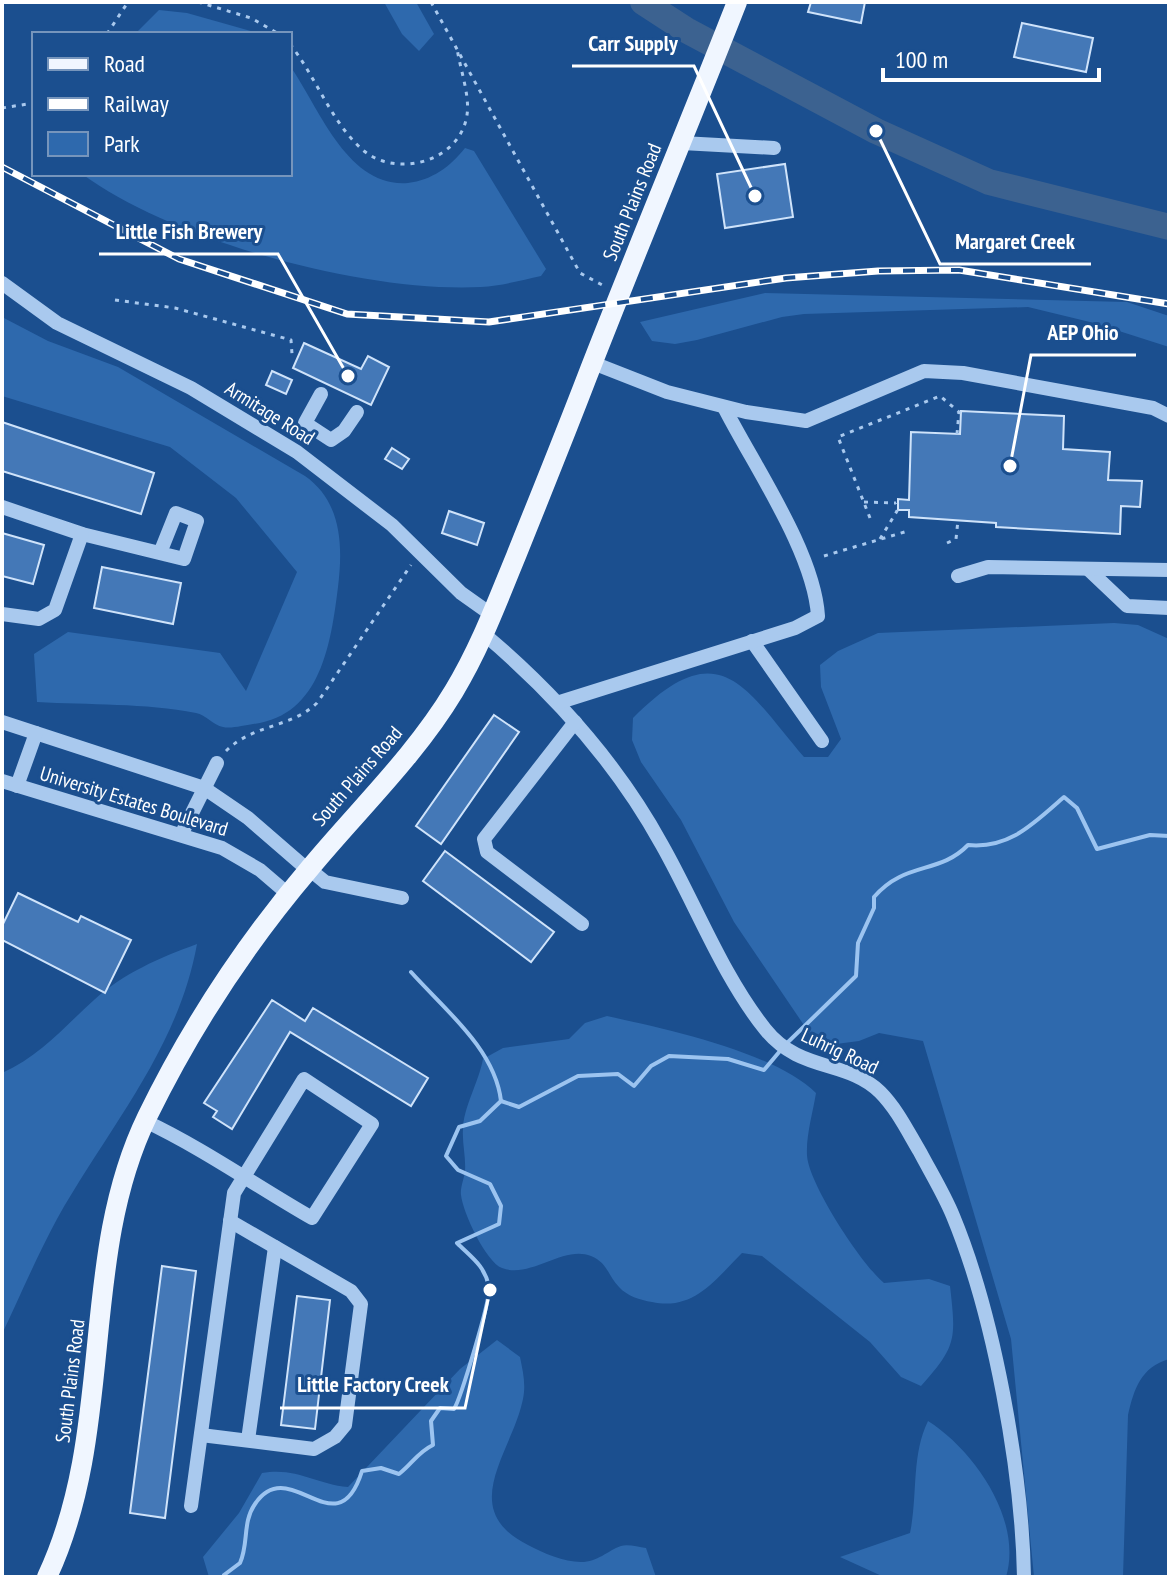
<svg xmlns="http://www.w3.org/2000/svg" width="1171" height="1579" font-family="'PT Sans Narrow',sans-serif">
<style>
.green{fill:#2e69ad}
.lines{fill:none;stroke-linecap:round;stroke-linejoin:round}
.stream{stroke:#9cc4f0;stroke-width:4}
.river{stroke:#3c6290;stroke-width:26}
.building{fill:#4478b7;stroke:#cfe3fa;stroke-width:2}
.path{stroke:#a9c9ee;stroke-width:3;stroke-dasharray:4 6;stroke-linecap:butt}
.minor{stroke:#a9c9ee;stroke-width:14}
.major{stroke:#f0f6ff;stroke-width:20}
.rail-casing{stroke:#fff;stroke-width:7}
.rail{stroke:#1b4f8f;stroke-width:4;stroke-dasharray:12;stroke-linecap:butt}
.labels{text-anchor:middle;stroke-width:6;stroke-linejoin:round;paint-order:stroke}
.street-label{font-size:20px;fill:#fff;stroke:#1b4f8f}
.leader{fill:none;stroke:#fff;stroke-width:3}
.callout-dot{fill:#fff;stroke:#1b4f8f;stroke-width:3}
.callout-label{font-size:22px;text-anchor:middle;font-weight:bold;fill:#fff;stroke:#1b4f8f;stroke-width:6;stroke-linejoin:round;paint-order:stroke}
</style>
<rect width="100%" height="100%" fill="#1b4f8f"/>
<g class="green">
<path d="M384,2H416L434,34L419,51L402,34Z"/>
<path d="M159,10L187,13L261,34H135Z"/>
<path d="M290,66C319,107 347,188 408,183C432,180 450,167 465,148L474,151L546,269L541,276C522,280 501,286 481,287C366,293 175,242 82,174H290Z"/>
<path d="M765,293L1127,302L1169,316V347L1094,323L1028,307L804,314L782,317L697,340L675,344L652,341L640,322Z"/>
<path d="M2,317L48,341L118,367L305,476C342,502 343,546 338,587C331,643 321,716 253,724C245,725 231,729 223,727C213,725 206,715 196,713C145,703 89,705 37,702L34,654L68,632L220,653L246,691L297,572L236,498L170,447L2,396Z"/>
<path d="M1114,623L1138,625L1169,639V1359C1141,1367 1134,1389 1128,1415L1123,1577H1034L1011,1339L923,1041L879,1033L859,1041L836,1044L812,1037L734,922L681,820L641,762L632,740L633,718C720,630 745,688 804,757H828L841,739L821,687L820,665L838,651L878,633Z"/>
<path d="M197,944C178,1050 108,1128 57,1219C37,1256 20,1296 2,1334V1073C40,1056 63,1028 94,1000C124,973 159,958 197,944Z"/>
<path d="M607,1016C666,1029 774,1052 816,1093C813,1112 806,1135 807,1155C808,1183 862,1265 884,1283L929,1279L950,1286C956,1339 957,1346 921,1386L901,1377L870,1342L762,1256L742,1253C715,1280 694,1311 652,1302C640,1300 627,1296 619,1287C608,1276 608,1263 591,1256C563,1245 531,1279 502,1268C486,1262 463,1213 461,1195C460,1188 464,1179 465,1171C466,1157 462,1143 463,1129C463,1109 479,1081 483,1059L503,1048L569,1039L585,1023Z"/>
<path d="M497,1340L520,1357C523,1372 526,1384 523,1399C512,1453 456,1509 528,1545C543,1553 564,1562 581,1562C598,1562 607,1551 621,1546C628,1544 638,1547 646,1548L656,1577H209L203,1557L239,1513L262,1473C297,1467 315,1484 348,1487L460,1369Z"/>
<path d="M928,1421C974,1450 1023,1520 1006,1577H884L840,1557L910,1533C918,1495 911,1456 928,1421Z"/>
</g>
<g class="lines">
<g class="stream">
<path d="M411,972C444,1009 495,1049 501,1101"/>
<path d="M786,1044L856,976L858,943L874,908V897C905,861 939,875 968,845C1010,849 1034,823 1064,797L1077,808L1097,849L1150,835L1169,836"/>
<path d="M226,1577L224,1575L240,1563C249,1543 242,1523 255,1504C290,1452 337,1551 362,1471L381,1468L399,1474C412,1464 418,1452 433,1445L431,1421L440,1408L454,1409C460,1400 492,1297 489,1286C484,1265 472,1258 457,1243L499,1224L501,1206L490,1184L458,1170L446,1156L459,1127L480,1121L501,1101L519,1107L578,1076L618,1074L634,1086L651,1066L669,1056L728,1059L764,1070L780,1051"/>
</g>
<path class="river" d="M643,2L686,30L876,131L989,182L1169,227"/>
</g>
<g class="building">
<path d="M811,2H865L861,23L808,12Z"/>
<path d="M1022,23L1093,38L1086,72L1014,57Z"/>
<path d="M785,164L793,217L725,228L717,174Z"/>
<path d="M304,343L361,369L368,356L389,367L371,405L293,368Z"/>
<path d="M272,371L292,380L286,394L266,385Z"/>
<path d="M961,411L1064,416L1063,449L1110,452L1108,480L1142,481L1140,507L1121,506L1120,534L996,527V523L909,517V510H898V499L909,500L911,432L960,434Z"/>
<path d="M2,422L154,473L141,514L2,471Z"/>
<path d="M392,448L409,459L402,469L385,459Z"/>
<path d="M449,511L484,523L477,545L442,533Z"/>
<path d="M2,533L44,545L33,584L2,576Z"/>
<path d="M102,567L181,583L173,624L94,608Z"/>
<path d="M494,715L519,732L441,844L416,826Z"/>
<path d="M445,851L554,932L531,962L423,881Z"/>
<path d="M18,893L78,922L81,916L131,940L105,993L2,940V926Z"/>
<path d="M272,1000L305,1021L313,1008L428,1078L411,1106L290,1032L232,1129L213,1117L217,1111L204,1103Z"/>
<path d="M162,1266L196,1271L165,1518L130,1513Z"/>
<path d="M297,1296L330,1300L315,1429L281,1425Z"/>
</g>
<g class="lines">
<g class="path">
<path d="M198,2L251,18L279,34"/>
<path d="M431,2L580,273L606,287"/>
<path d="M107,34L128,2"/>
<path d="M290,44C316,77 332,124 364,151C397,178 460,162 467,115C470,95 460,69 457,48"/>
<path d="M2,108L34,103"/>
<path d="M115,300L175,308L291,340L292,354"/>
<path d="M864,502L896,503"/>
<path d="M870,518L838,437L940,396L959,412L957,434"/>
<path d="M880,539L897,511L896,503"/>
<path d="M947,543L956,539L958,520"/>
<path d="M824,556L908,531"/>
<path d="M226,751C253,724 291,728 317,703L411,565"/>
</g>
<g class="minor">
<path d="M682,143L774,148"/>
<path d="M2,283L57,323L191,388L297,452L392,525L461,593L492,615"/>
<path d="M593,363L667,392L746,412L806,421L924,371L963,373L1153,408L1169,416"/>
<path d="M321,394L305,423L331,440L344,431L357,412"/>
<path d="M2,507L82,534L184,559L197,521L176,513L160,553"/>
<path d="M1089,570L1127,606L1169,608"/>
<path d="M958,576L988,567L1169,570"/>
<path d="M2,614L39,619L55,610L82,534"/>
<path d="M484,634C555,694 617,763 662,845C696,905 722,975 765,1029C800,1073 846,1059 880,1092C897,1109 908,1132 920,1152C931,1173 944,1194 953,1216C994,1315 1022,1471 1024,1577"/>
<path d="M752,641L822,741"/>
<path d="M560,702L795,628L818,616C814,552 754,466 724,407"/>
<path d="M2,722L204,788L248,818L308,870"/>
<path d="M575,722L484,839L487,852L582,924"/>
<path d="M2,781L222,848L260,870L288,894"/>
<path d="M17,786L36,733"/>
<path d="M181,835L217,763"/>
<path d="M309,869L325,882L402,898"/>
<path d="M145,1121C204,1149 256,1186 312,1218L372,1124L304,1079L234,1193L191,1506"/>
<path d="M201,1435L314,1449L335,1437L345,1425L361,1304L351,1291L230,1221"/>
<path d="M248,1440L275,1247"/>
</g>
<path class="major" d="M47,1577C116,1430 78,1259 147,1117C190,1029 247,942 310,868C358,810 415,756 454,691C480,648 497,602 516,556C540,496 564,437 587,377C636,251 688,127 737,2"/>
<defs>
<path id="rail" d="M2,167L179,259L347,314L489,322L786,278L878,271L959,270L1169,304"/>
</defs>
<use href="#rail" class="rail-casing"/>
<use href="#rail" class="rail"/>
</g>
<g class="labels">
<g class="street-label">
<text transform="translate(632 202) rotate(-68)" y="7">South Plains Road</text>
<text transform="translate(270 413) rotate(32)" y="7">Armitage Road</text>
<text transform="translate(357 776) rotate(-49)" y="7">South Plains Road</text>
<text transform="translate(134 801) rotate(17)" y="7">University Estates Boulevard</text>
<text transform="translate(840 1051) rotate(25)" y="7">Luhrig Road</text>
<text transform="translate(70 1381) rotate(-83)" y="7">South Plains Road</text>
</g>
</g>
<path class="leader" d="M755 196L694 66H572M348 376L278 254H99M876 131L940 264H1091M1010 466L1031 355H1136M490 1290L465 1408H280"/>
<g class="callout-dot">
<circle cx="755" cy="196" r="8"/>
<circle cx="348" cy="376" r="8"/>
<circle cx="876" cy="131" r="8"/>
<circle cx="1010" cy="466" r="8"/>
<circle cx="490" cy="1290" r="8"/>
</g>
<g class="callout-label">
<text x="633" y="51">Carr Supply</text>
<text x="189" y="239">Little Fish Brewery</text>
<text x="1015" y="249">Margaret Creek</text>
<text x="1083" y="340">AEP Ohio</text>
<text x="373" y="1392">Little Factory Creek</text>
</g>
<rect width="1171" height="1579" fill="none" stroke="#ffffff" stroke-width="8"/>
<rect x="32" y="32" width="260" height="144" fill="#1b4f8f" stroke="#7695bc" stroke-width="2"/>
<rect x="48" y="58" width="40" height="12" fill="#f0f6ff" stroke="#7695bc" stroke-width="2"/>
<text x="104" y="72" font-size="24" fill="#ffffff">Road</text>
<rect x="48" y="98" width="40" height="12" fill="#ffffff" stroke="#7695bc" stroke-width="2"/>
<text x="104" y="112" font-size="24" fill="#ffffff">Railway</text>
<rect x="48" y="132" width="40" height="24" fill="#2e69ad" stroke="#7695bc" stroke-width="2"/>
<text x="104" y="152" font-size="24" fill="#ffffff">Park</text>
<path d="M883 68v12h216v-12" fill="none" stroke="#ffffff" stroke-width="4"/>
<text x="895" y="68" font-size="24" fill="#ffffff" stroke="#1b4f8f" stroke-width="6" paint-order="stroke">100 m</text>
</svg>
